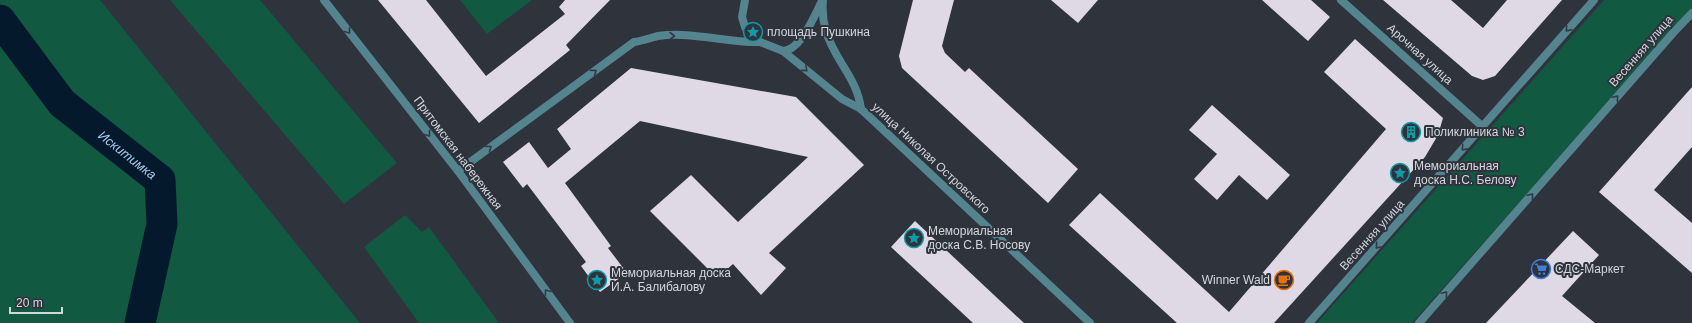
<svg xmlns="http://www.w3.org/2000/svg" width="1692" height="323" font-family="Arial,sans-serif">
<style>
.green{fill:#125941}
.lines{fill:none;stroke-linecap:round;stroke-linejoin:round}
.river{stroke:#05192d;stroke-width:31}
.building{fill:#dfd8e5}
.minor{stroke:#54848e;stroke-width:8}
.oneway{stroke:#323b44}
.labels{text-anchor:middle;stroke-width:4;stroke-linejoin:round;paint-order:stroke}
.poi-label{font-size:12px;fill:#d4d6dd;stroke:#2e333c;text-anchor:start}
.street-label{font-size:12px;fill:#d4d6dd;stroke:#2e333c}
.water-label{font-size:13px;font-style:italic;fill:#a9caed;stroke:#2e333c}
</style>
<rect width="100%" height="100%" fill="#2e333c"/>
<g class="green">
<path d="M0,0H100L360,323H0Z"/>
<path d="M170,0H260L397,163L344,204Z"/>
<path d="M460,0H532L487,34Z"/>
<path d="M1604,0H1692V8L1412,323H1317Z"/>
<path d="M405,215L422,232L429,227L499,323H419L364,247Z"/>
</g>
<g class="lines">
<path class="river" id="s1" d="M0,20L62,103L160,180L162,224L140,323"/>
</g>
<g class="building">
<path d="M378,0H426L486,76L565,14L559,7L565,0H610L566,45L570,50L479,123Z"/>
<path d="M913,0H954L942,46L945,53L965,72L969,68L1078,169L1048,203L902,68L899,56Z"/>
<path d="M1051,0H1098L1078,23Z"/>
<path d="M1262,0H1311L1330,17L1308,41Z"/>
<path d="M1383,0H1451L1483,28L1507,0H1562L1495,76L1483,80L1472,76Z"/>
<path d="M1355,39L1443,118L1438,135L1425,157L1274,323H1177L1069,225L1100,193L1229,312L1386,129L1324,72Z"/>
<path d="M631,68L796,97L864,165L769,253L786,268L761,295L733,264L717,278L650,211L691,175L738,222L808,157L640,121L565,183L611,246L608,248L627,273L600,292L581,266L586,262L527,184L523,188L503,162L529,142L548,168L571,149L557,129Z"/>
<path d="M1692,87V147L1654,190L1692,223V273L1599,192Z"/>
<path d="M1212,105L1290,175L1267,200L1239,175L1217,200L1194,179L1217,154L1189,130Z"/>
<path d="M915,221L1024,323H973L891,247Z"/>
<path d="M1573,231L1599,255L1562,296L1595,323H1486Z"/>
</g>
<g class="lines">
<g class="minor">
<path d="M324,0L458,171L570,323"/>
<path d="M745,0L742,17L745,27L748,33L760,42L783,51L842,99L861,109L1090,323"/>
<path d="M823,0C822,10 823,21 826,31C834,60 857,77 861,109"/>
<path d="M1341,0L1483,127"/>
<path d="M783,51C801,50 814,16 822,1"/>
<path d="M458,171L634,42C642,41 650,38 658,36C692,31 727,43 760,42"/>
<path d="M1309,323L1594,0"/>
<path d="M1419,323L1673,33L1692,13"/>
</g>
</g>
<defs><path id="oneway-chevron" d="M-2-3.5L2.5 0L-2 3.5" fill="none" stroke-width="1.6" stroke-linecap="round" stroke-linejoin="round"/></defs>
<g class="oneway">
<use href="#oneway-chevron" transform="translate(1568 29) rotate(131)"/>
<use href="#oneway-chevron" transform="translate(348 31) rotate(52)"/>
<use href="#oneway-chevron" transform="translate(672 36)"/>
<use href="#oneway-chevron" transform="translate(805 69) rotate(40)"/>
<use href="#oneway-chevron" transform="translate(594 72) rotate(-36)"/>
<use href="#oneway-chevron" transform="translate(1616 98) rotate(-49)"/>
<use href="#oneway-chevron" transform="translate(428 134) rotate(52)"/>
<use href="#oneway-chevron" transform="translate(489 148) rotate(-36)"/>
<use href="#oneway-chevron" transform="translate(1464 148) rotate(132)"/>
<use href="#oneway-chevron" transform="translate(1531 196) rotate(-49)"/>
<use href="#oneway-chevron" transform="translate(1378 246) rotate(132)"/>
<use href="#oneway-chevron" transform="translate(547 292) rotate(-127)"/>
<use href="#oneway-chevron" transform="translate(1445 294) rotate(-49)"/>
</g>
<defs>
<symbol id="sight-ring" viewBox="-11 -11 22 22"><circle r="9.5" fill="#2e333c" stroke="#0f9aa8" stroke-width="1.5"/><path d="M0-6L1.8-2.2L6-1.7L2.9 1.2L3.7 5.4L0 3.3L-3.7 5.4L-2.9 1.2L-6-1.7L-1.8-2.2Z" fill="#0f9aa8"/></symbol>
<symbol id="building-ring" viewBox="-11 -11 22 22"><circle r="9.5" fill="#2e333c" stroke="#0f9aa8" stroke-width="1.5"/><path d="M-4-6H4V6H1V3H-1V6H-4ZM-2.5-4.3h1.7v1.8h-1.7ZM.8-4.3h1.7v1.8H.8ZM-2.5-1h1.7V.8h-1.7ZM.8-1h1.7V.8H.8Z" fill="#0f9aa8"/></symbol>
<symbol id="supermarket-ring" viewBox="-11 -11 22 22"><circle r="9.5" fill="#2e333c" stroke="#3f7fe0" stroke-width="1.5"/><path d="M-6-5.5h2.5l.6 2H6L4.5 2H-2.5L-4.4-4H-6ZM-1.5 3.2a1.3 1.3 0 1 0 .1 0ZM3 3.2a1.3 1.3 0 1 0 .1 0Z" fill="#3f7fe0"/></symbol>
<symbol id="cafe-ring" viewBox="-11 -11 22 22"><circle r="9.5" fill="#2e333c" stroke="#e8710a" stroke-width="1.5"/><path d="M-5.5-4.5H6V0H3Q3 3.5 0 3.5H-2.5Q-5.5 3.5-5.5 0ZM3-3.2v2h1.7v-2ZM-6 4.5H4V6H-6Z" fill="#e8710a"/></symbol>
</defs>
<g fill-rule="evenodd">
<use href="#sight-ring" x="742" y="21" width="22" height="22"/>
<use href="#building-ring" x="1400" y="121" width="22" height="22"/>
<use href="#sight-ring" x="1389" y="162" width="22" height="22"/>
<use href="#sight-ring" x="903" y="227" width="22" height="22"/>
<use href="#supermarket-ring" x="1530" y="258" width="22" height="22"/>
<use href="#sight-ring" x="586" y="269" width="22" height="22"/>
<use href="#cafe-ring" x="1273" y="269" width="22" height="22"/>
</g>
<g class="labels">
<g class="poi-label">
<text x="767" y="36">площадь Пушкина</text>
<text x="1425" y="136">Поликлиника № 3</text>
<text x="1414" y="170">Мемориальная<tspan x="1414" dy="14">доска Н.С. Белову</tspan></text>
<text x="928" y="235">Мемориальная<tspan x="928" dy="14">доска С.В. Носову</tspan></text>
<text x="1555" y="273">СДС-Маркет</text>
<text x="611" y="277">Мемориальная доска<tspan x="611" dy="14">И.А. Балибалову</tspan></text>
<text x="1270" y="284" text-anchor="end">Winner Wald</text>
</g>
<g class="street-label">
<text transform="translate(1641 51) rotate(-49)" y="4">Весенняя улица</text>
<text transform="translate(1420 54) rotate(42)" y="4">Арочная улица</text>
<text transform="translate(458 153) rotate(53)" y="4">Притомская набережная</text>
<text transform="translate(931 158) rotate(43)" y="4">улица Николая Островского</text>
<text transform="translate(1372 235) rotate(-48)" y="4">Весенняя улица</text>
</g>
<g class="water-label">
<text dy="5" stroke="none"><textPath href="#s1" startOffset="187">Искитимка</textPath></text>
</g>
</g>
<path d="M10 307v6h52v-6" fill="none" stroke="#d4d6dd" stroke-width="2"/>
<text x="16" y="307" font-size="12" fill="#d4d6dd" stroke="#2e333c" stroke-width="3" paint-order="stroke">20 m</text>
</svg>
